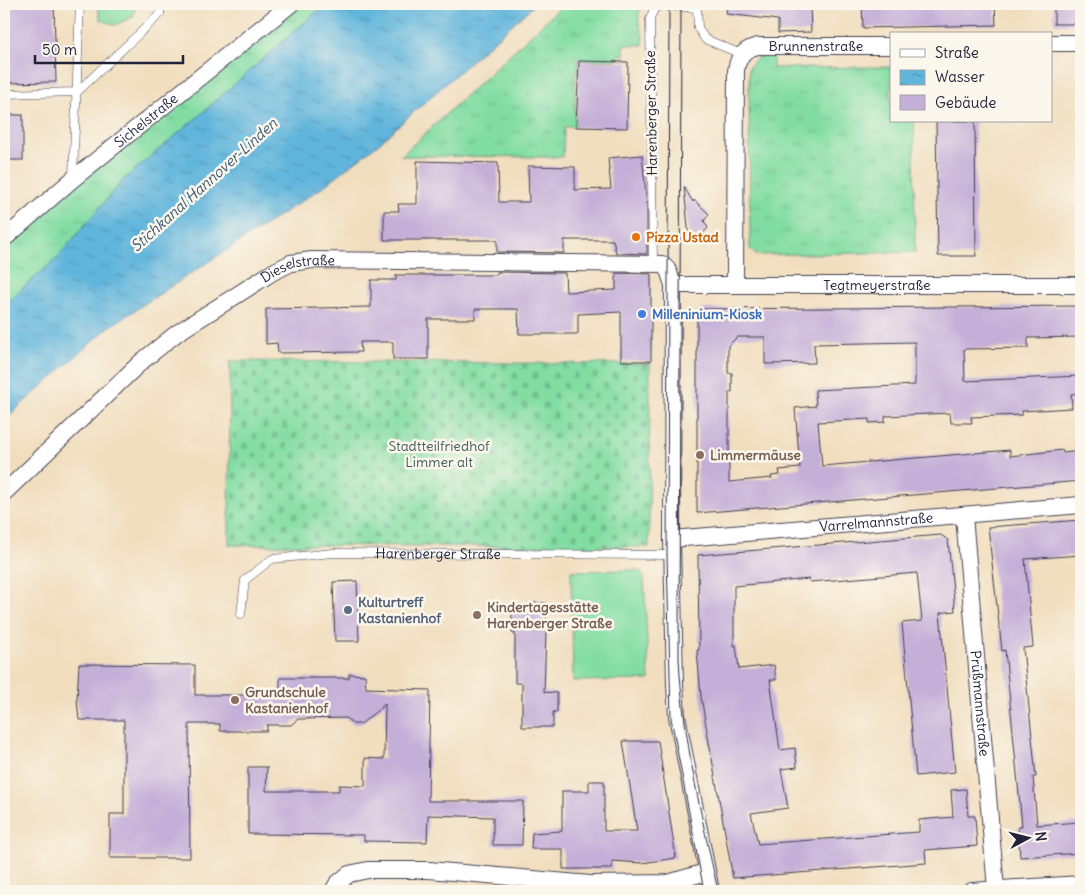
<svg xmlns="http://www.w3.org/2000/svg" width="1085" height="895" font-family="Delius,sans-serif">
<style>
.grass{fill:url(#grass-tufts);stroke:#52806f}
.cemetery{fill:url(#cemetery-stones);stroke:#52806f}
.pitch{fill:#82dda3;stroke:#52806f}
.water{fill:url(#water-ripples);stroke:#416c8c}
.building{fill:#c4afd8;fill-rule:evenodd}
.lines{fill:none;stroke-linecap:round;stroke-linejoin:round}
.lane-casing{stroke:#413e4f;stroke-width:9}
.street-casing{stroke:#413e4f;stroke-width:18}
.lane{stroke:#fff;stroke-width:8}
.street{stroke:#fff;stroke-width:16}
.tram{stroke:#22223b;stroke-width:1}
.food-dot{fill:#e8710a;stroke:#fbf7ec;stroke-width:2}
.shop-dot{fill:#3f7fe0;stroke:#fbf7ec;stroke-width:2}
.education-dot{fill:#8d6e63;stroke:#fbf7ec;stroke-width:2}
.service-dot{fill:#5c6f8a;stroke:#fbf7ec;stroke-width:2}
.labels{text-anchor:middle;stroke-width:5;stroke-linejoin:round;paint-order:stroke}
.street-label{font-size:14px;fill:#22223b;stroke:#fbf7ec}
.food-label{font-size:14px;font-weight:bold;fill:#c56008;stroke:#fbf7ec;text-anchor:start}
.shop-label{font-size:14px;font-weight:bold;fill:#366cbe;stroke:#fbf7ec;text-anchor:start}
.park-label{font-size:14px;fill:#3f5a5a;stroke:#fbf7ec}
.education-label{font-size:14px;font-weight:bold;fill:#785e54;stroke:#fbf7ec;text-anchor:start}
.service-label{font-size:14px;font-weight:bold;fill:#4e5e75;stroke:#fbf7ec;text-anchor:start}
.water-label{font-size:15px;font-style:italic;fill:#385573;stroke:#fbf7ec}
</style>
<defs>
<pattern id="grass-tufts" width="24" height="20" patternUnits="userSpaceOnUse" patternTransform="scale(1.25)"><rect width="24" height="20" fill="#82dda3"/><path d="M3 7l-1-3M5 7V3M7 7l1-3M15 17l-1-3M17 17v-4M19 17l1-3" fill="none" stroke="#70bd8d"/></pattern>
<pattern id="cemetery-stones" width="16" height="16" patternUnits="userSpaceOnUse" patternTransform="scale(1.25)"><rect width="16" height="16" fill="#82dda3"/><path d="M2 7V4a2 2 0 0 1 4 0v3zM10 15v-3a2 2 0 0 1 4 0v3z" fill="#70bd8d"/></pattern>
<pattern id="water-ripples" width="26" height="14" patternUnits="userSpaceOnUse" patternTransform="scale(1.25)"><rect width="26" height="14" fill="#60b5dc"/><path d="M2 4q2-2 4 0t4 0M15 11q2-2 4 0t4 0" fill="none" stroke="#4f93b4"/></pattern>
</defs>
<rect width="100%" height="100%" fill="#fbf7ec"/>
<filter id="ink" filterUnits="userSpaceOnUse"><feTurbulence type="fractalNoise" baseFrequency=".02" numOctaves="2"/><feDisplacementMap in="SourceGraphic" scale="10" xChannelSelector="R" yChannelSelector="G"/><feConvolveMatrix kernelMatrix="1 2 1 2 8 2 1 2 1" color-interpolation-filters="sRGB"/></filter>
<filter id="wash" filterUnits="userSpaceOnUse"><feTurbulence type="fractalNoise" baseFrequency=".0096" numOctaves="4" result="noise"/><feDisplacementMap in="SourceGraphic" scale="20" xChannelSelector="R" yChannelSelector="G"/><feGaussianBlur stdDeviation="1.12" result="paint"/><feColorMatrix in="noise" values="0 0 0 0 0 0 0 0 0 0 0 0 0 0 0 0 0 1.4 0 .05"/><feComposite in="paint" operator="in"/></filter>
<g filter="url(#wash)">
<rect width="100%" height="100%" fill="#f1debf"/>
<g class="grass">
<path d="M97,4H137L133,17L115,25L101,20Z"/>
<path d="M291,4H325L201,114L55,260L4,304V239Z"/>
<path d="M564,4H642C633,26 645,26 643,45H624V55H618V60H578V73H575V126L564,127L563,157L401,156Z"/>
<path d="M773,54V68L891,67V121H914L915,252L756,255L750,249L749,67L758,57Z"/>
</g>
<path class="cemetery" d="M230,361L650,364L649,547L229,545Z"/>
<path class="pitch" d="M635,570L641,572L644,578L649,680L573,681L571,571Z"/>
<path class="water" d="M325,4H535L378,144L320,189L108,328L4,420V304L55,260L125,178L201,114Z"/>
<g id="blocks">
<g class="building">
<path d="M4,4H54L56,82L4,83Z"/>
<path d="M727,4H810L811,32L778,33V20L726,14Z"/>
<path d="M862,4H995L996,25L863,28Z"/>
<rect x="1054" y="4" width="27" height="20"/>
<path d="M579,61L628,62L627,128L576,127Z"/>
<rect x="4" y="115" width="19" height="45"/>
<path d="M936,121H975L976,256H938Z"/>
<path d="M642,155L647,204V254L616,253L613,240H564V253L497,252V240H384V211H399L398,204H417V161L498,163L499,202H529L528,166L575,167V190L611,189L608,158Z"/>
<path d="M684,187L693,202L694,200L709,214L704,221L708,228L696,241L692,234L689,238Z"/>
<path d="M497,272L565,273L566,292L616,290V273L651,274V361H621V312L578,314V334H519L518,309H475V319H428V359H393V342H360L361,352L278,353L277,343L266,344V309L371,307V280H396V275H497Z"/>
<path d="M1081,306V337L1028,338V348L964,349L965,381L1081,376V393L1071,394L1072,408L1022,411V415L971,417L972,423H951L950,413L885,416V422L869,423V419L818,422L822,466L1010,450V456L1062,450L1063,453L1081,451V481L697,513V316L703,309ZM737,337H765V364L815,363L814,344L915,342V385L815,390L816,406L795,408L800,468L779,470L780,475L771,476L772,478L729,482V392H732V373H728V346Z"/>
<path d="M1081,520V555L1025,559L1033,647L1023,648L1036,777H1033L1037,825L1081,822V853L1020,857L1018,827L1022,826L1005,650L1002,651L988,527Z"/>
<path d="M941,535L948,540L955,611L940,613L955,772L916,776L902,623L922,621L917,573L810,582L809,579L734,586V646L736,645L739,669L774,665L776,680H770L780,750L795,748L797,767L781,769L788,808L751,813L758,844L919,832V820L953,817L951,790L966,789L968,816H975L977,846L925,850L926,863L733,878L701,697L697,650H699L698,555Z"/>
<path d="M357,581L359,641H335L333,582Z"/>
<path d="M531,603H547L544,692L557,693V712H553V727H522V683H515V633H512V609H531Z"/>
<path d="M79,664L195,665V695H280V678H349V674L365,675L366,688L430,690L428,801H523L522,845H493V817L428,815L427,842L364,841V835L248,834V767H267L266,791H339V785L365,786V758L384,759L385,704L361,724H353L346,718L298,719L291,725H267V731H220V724H189L190,858H110V814H124V720H79L77,700Z"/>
<path d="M623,741H658L676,858L642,863L612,861V869H563V849H531L532,833L562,831V791H589V781H604V831H637Z"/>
</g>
</g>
</g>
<g filter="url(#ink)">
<use href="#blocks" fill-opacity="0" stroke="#413e4f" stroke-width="1"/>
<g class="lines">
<defs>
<g id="lane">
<path d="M4,94L77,92L160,14L161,4"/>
<path d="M73,177L80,4"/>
<path d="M653,263L650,19L654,9L661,5L697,8L698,28L705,39L741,54"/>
<path id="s1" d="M241,614L245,580L272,559L333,553L673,555"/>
</g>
<g id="street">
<path d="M1051,43H1081"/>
<path id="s2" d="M4,239L73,179L291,4"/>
<path id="s3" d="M673,285H1081"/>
<path id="s4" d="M735,285L736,71C738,56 744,49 758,46H891"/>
<path id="s5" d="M4,493L141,362L177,333L273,272L291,263L312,260L662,264L668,270L673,285L672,539L675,685L677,716L711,891"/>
<path id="s6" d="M964,516L996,889"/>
<path id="s7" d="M672,539L1081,505"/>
<path d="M333,891L337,884L349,874L368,870H429L590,884L668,883L706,872"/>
<path d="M971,891L1081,884"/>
</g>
</defs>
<use href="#lane" class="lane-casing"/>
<use href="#street" class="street-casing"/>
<use href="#lane" class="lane"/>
<use href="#street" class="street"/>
<g class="tram">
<path d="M669,4L667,556L671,718L704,891"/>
<path d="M681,4L679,659C683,738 701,814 718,891"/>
</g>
</g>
</g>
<circle class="food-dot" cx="636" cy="237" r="5"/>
<circle class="shop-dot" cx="642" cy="314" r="5"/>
<g class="education-dot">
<circle cx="700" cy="455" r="5"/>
<circle cx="477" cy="615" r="5"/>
<circle cx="235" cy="700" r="5"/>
</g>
<circle class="service-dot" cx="348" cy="610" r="5"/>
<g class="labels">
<g class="street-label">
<text dy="5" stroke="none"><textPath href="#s4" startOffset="308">Brunnenstraße</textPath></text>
<text transform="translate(651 113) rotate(-91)" y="5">Harenberger Straße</text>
<text dy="5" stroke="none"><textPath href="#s2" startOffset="185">Sichelstraße</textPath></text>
<text dy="5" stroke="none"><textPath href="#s5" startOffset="375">Dieselstraße</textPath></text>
<text dy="5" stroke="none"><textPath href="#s3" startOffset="204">Tegtmeyerstraße</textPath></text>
<text dy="5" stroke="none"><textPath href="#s7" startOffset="205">Varrelmannstraße</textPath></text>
<text dy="5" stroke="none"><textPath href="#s1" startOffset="235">Harenberger Straße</textPath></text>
<text dy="5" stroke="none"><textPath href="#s6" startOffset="188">Prüßmannstraße</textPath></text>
</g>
<g class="food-label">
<text x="646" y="242">Pizza Ustad</text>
</g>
<g class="shop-label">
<text x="652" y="319">Milleninium-Kiosk</text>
</g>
<g class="park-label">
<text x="439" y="451">Stadtteilfriedhof<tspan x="439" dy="16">Limmer alt</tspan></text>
</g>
<g class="education-label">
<text x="710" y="460">Limmermäuse</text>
<text x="487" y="612">Kindertagesstätte<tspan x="487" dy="16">Harenberger Straße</tspan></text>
<text x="245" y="697">Grundschule<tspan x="245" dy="16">Kastanienhof</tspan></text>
</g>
<g class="service-label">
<text x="358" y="607">Kulturtreff<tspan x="358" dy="16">Kastanienhof</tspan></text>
</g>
<g class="water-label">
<text transform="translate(204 185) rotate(-42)" y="5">Stichkanal Hannover-Linden</text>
</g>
</g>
<rect width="1085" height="895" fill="none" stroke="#fbf7ec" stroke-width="20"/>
<rect x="890" y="32" width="162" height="90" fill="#fbf7ec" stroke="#a4a2a5"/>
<rect x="900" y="49" width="25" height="8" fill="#ffffff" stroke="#a4a2a5"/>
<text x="935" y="58" font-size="15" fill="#22223b">Straße</text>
<rect x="900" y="70" width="25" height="15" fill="url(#water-ripples)" stroke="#a4a2a5"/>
<text x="935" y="82" font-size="15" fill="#22223b">Wasser</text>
<rect x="900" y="95" width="25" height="15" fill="#c4afd8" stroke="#a4a2a5"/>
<text x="935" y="108" font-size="15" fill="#22223b">Gebäude</text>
<g transform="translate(1028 838) rotate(83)" stroke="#fbf7ec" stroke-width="4" paint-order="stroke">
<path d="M0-4L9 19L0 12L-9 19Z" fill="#22223b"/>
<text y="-8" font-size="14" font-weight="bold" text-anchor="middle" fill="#22223b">N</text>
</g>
<path d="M35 55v8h148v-8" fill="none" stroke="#22223b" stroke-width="2.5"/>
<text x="42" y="55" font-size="15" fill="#22223b" stroke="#fbf7ec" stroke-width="4" paint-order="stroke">50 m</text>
</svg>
